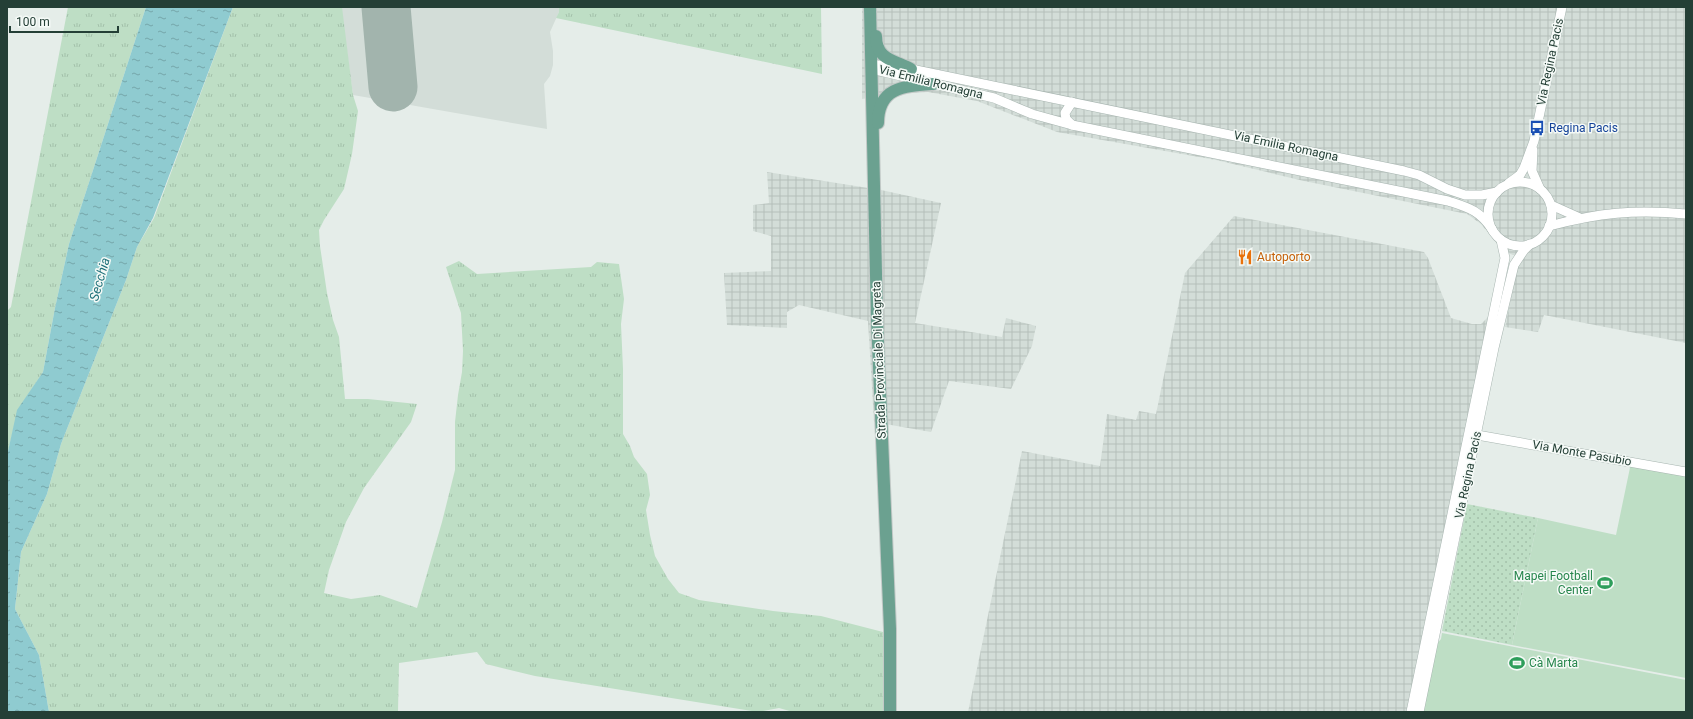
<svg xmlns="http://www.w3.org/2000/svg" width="1693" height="719" font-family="Roboto,sans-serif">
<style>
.built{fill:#d3ddd8}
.industrial{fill:url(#industrial-grid)}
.grass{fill:url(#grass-tufts)}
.park{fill:url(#park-dots)}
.pitch{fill:#bedec5}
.water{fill:url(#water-ripples)}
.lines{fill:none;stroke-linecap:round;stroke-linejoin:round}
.runway{stroke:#a2b4ad;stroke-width:49}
.minor-casing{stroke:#a7b5b0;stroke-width:10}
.major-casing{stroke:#c2c9c7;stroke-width:14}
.minor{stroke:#fff;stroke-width:9}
.major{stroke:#6ba190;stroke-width:12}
.labels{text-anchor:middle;stroke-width:3;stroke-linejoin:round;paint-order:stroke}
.street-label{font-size:12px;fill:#243f36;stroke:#f5faf7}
.transit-label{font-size:12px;fill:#164399;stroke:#f5faf7;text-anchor:start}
.food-label{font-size:12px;fill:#c56008;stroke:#f5faf7;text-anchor:start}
.leisure-label{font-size:12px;fill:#27864d;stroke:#f5faf7;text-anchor:end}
.water-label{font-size:13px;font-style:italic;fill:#1f717a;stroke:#f5faf7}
</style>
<defs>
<pattern id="industrial-grid" width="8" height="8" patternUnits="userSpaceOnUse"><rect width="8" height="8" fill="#d3ddd8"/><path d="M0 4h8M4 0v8" fill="none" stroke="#b5bfba"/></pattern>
<pattern id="grass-tufts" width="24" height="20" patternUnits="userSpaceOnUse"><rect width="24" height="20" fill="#bedec5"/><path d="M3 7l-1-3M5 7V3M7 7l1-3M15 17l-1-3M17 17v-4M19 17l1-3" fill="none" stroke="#a3c0aa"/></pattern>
<pattern id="park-dots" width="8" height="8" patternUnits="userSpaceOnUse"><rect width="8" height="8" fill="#bedec5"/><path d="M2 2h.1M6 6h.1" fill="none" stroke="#a3c0aa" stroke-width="1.8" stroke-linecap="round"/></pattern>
<pattern id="water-ripples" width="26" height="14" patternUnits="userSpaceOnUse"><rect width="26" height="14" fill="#8fcbd0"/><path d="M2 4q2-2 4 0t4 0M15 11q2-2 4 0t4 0" fill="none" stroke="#75a6aa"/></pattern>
</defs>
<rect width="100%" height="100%" fill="#e5ede9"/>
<path class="built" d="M341,7H559V12L550,32L553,51V65L550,76L544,84L547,129L353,95Z"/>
<g class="industrial">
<path d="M862,7H1686V343L1544,315L1538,332L1505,327L1520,255H1513L1503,251L1481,224L1467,214L1304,181L1216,160L1057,132L977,101L928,92L903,93L862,99Z"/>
<path d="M767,172L881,190L941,203L915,323L1002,337L1006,318L1036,326L1032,346L1011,389L949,381L931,432L874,422L868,321L799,305L787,312V328L727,325L724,273L771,271V236L753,231V205L769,203Z"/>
<path d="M1234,216L1424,252L1428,258L1451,318L1472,324H1481L1490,315L1410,712H968L1022,451L1100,466L1107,414L1136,420L1139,411L1156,414L1185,273Z"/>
</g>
<g class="grass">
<path d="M68,7H146L69,244L55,308L43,372L18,410L7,456V311L11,307Z"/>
<path d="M233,7H342L353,95L358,111L352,154L344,189L324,220L319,230L320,246L327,293L333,320L339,337L345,399H368L417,404L411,422L364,488L346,522L329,570L324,593L351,599L380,595L417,608L442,522L455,470V422L458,395L462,372L463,351L461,313L446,267L459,261L477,274L591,267L597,262L619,264L624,299L621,324L623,369V434L630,446L634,457L647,474L650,495L646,510L650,535L655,556L668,579L679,593L699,600L773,611L821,616L883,632L885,712H793L779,708L758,712L535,676L486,664L477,652L399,663L398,712H49L39,655L15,609L21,552L47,494L61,444L126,280L137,247L154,218Z"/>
<path d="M559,7H821L822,74L556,18L559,12Z"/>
</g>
<path class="park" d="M1467,504L1538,518L1512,645L1442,631Z"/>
<g class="pitch">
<path d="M1632,458L1686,468V678L1512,645L1538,518L1616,535Z"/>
<path d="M1442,633L1686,680V712H1417L1429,653L1441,639Z"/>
</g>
<path class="water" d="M146,7H233L153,218L137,247L126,280L61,444L47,494L21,552L15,609L39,655L49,712H7V456L17,410L43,372L55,308L69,244Z"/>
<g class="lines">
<path class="runway" d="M386,7L393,87"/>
<defs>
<g id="minor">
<path d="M871,66L880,71L994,98L1032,114L1072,125L1448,201C1469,208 1479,210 1492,229"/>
<path d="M871,66L877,65L911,69L1404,171L1419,175L1447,189L1465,195H1482L1497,192"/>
<path d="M1072,102L1065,113L1066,119L1072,125"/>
<path d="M1533,150L1532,171L1540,189"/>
<circle cx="1520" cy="214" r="32"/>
<path d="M1509,183L1520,175L1524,168L1534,141L1562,7"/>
<path d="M1551,205L1580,218"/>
<path d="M1549,226C1598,213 1635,209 1686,214"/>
<path d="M1477,435L1686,472"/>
<path d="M1411,712L1505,258L1501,240"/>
<path d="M1419,712L1494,348L1514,265L1524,250L1530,244"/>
</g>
<g id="major">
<path d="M870,7L877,319L890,629V712"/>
<path d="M876,36C876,59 893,60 911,69"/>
<path d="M878,123C878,87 904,86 933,84"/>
</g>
</defs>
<use href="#minor" class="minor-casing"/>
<use href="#major" class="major-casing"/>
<use href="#minor" class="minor"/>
<use href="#major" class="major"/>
</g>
<defs>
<symbol id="bus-bare" viewBox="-9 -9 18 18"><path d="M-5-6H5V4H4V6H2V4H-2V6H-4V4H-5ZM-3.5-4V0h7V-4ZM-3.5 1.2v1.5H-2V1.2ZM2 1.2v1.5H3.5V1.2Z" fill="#1a4fb4" stroke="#f5faf7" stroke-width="2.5" paint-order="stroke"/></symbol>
<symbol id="restaurant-bare" viewBox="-9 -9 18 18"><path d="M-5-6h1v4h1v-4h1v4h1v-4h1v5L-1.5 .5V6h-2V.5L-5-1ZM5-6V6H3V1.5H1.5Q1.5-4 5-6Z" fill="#e8710a" stroke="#f5faf7" stroke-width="2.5" paint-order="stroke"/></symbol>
<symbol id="stadium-bare" viewBox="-9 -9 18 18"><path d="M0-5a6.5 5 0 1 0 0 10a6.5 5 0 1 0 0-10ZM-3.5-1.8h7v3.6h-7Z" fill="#2e9e5b" stroke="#f5faf7" stroke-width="2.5" paint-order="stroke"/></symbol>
</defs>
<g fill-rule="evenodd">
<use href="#bus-bare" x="1526" y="117" width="22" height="22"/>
<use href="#restaurant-bare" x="1234" y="246" width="22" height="22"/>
<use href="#stadium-bare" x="1594" y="572" width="22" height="22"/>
<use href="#stadium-bare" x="1506" y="652" width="22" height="22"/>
</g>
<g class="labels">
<g class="street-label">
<text transform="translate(1550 62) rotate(-78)" y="4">Via Regina Pacis</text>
<text transform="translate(931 82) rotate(14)" y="4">Via Emilia Romagna</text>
<text transform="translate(1286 146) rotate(12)" y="4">Via Emilia Romagna</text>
<text transform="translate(879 360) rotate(-92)" y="4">Strada Provinciale Di Magreta</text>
<text transform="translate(1582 453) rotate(10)" y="4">Via Monte Pasubio</text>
<text transform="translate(1468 475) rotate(-78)" y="4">Via Regina Pacis</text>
</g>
<g class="transit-label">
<text x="1549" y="132">Regina Pacis</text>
</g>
<g class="food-label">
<text x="1257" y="261">Autoporto</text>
</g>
<g class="leisure-label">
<text x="1593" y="580">Mapei Football<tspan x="1593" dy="14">Center</tspan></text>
<text x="1529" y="667" text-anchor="start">Cà Marta</text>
</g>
<g class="water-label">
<text transform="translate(99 279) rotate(-74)" y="5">Secchia</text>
</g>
</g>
<rect width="1693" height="719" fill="none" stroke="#243f36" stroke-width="16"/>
<path d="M10 26v6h108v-6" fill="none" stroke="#243f36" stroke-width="2"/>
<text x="16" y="26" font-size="12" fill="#243f36" stroke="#f5faf7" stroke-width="3" paint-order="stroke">100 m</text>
</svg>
